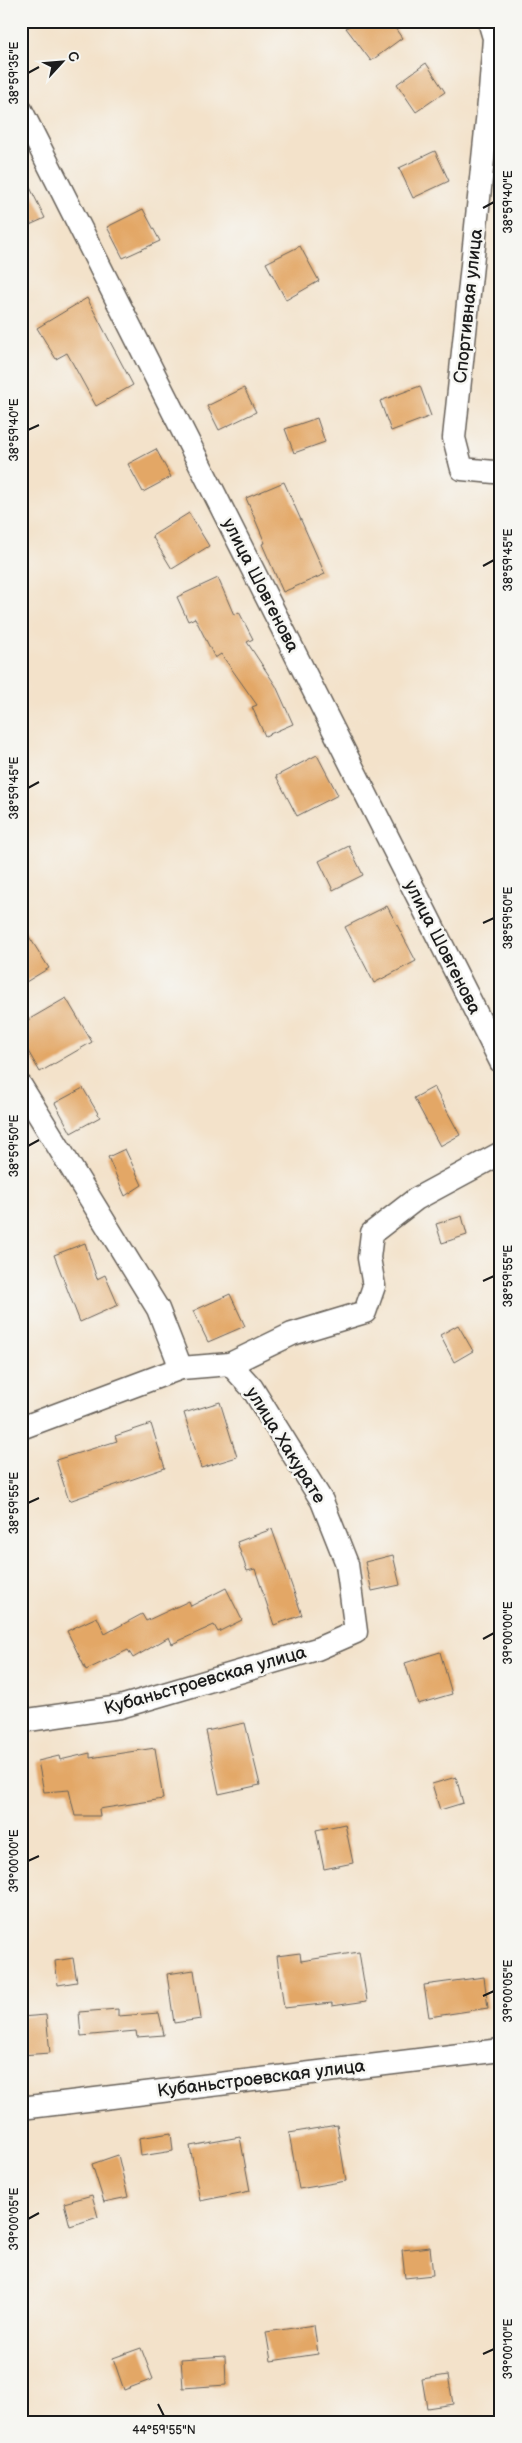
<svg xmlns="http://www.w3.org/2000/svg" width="522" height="2443" font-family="'Balsamiq Sans',sans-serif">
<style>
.building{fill:#e3a766}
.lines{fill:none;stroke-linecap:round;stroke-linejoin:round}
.minor-casing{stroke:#676159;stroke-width:25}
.minor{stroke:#fff;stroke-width:22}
.ticks{fill:none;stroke:#1c1c1c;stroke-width:2}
.labels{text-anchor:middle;stroke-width:5;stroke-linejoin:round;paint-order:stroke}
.street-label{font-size:18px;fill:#1c1c1c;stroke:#f6f6f2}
.neatline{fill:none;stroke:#1c1c1c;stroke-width:2}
.ticks-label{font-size:12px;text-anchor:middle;fill:#1c1c1c}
</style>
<rect width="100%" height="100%" fill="#f6f6f2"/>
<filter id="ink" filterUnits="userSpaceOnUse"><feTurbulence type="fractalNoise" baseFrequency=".02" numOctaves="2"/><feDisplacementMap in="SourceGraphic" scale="10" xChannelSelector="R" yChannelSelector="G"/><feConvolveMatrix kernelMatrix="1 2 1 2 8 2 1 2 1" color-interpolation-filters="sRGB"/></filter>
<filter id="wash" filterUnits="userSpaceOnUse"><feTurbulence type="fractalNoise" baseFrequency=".0096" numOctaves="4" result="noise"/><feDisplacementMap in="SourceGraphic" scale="20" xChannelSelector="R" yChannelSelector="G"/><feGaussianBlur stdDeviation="1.12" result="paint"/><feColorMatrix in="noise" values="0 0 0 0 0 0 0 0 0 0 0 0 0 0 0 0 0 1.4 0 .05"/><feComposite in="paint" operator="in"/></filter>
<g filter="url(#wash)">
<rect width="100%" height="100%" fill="#f3e2ca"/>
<g id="blocks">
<g class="building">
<path d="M357,21H390L402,38L371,61L346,28Z"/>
<path d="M426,63L445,92L416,112L397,84Z"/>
<path d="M435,151L449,181L413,198L399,168Z"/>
<path d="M21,169L45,218L21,229Z"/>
<path d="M143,209L160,241L123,258L107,227Z"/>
<path d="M300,246L319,281L286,300L266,263Z"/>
<path d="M87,298L133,385L96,406L67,353L56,359L37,328Z"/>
<path d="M420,386L431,416L391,431L380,401Z"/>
<path d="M244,388L256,412L219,430L207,406Z"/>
<path d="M317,418L325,442L294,453L285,429Z"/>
<path d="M156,449L171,477L143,492L128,464Z"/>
<path d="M284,482L325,574L283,592L262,544L265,543L246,498Z"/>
<path d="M189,513L209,546L172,569L152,536Z"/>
<path d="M218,578L234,615L239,612L253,639L247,642L276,686L293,724L265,736L252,707L257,705L221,654L215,658L195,618L188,621L177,597Z"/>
<path d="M317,755L338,795L297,816L276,776Z"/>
<path d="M349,846L363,875L333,890L319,861Z"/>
<path d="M387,906L416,961L374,983L345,927Z"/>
<path d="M21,924L49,968L21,985Z"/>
<path d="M66,998L92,1042L40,1072L21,1039V1024Z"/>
<path d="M434,1087L460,1135L440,1146L414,1098Z"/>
<path d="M83,1088L100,1117L71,1133L55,1103Z"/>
<path d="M125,1149L142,1185L125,1196L108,1157Z"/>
<path d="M462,1216L467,1235L442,1243L436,1224Z"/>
<path d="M85,1243L97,1279L105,1275L118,1305L80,1322L54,1255Z"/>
<path d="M230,1294L245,1326L208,1342L193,1311Z"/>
<path d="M458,1325L473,1351L454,1362L440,1335Z"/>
<path d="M220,1402L237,1457L201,1468L184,1413Z"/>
<path d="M151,1424L165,1468L69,1501L56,1460L117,1441L115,1436Z"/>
<path d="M272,1529L302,1615L274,1625L255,1569L247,1571L237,1542Z"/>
<path d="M393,1555L400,1585L372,1591L365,1562Z"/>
<path d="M226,1588L242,1620L218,1632L214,1625L172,1644L169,1637L133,1658L128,1650L86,1670L67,1631L97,1617L105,1634L142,1614L146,1621L189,1601L191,1606Z"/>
<path d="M440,1652L452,1694L418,1704L405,1663Z"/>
<path d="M245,1723L260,1785L219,1794L206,1731Z"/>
<path d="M155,1748L163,1799L99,1809L100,1816H75L69,1790L44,1792L38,1761L59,1756L60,1760L90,1753V1758Z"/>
<path d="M456,1777L463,1803L440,1810L432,1784Z"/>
<path d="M345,1824L353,1863L324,1869L316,1830Z"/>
<path d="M359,1952L367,2001L332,2006V2003L284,2008L277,1956L300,1953L301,1961Z"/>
<path d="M73,1958L77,1982L58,1985L55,1961Z"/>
<path d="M194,1970L201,2019L174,2023L167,1974Z"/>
<path d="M484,1977L488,2008L429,2017L424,1985Z"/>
<path d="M118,2009V2016L159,2013L164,2035L137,2037L136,2031L81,2036L79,2012Z"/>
<path d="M46,2015L50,2053L21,2055V2017Z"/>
<path d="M337,2125L346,2181L299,2189L289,2133Z"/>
<path d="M171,2133L173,2151L141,2156L139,2138Z"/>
<path d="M240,2137L250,2191L200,2201L190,2146Z"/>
<path d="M118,2155L128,2197L104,2202L92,2164Z"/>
<path d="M92,2195L98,2217L70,2226L64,2203Z"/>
<path d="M430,2247L433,2275L405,2278L402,2250Z"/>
<path d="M314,2325L318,2354L271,2361L266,2332Z"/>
<path d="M141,2348L153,2379L124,2390L113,2358Z"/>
<path d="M225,2356L226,2385L183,2388L181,2359Z"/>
<path d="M448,2375L453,2404L427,2408L422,2379Z"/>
</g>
</g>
</g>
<g filter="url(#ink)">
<use href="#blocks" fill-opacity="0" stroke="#676159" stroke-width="1"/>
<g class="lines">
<defs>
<g id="minor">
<path d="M489,21L494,38L490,92L454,438L462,469L494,472"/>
<path d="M21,110L501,1062"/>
<path d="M21,1086L158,1309L181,1368"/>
<path d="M230,1364L292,1334L365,1312L374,1286L369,1258L372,1233L416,1199L501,1153"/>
<path d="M21,1428L181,1368L230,1364L252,1388L322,1501L347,1564L356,1632L317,1649L120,1707L21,1721"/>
<path d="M21,2108L501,2050"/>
</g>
</defs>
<use href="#minor" class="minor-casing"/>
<use href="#minor" class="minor"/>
</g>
</g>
<path class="ticks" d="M28,73L39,67M483,208L494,202M28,430L39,425M483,566L494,560M28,788L39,782M483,923L494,918M28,1146L39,1140M483,1281L494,1276M28,1503L39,1498M483,1639L494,1633M28,1861L39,1856M483,1996L494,1991M28,2219L39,2213M483,2354L494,2349M158,2404L164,2416"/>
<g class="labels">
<g class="street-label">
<text transform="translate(468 306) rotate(-84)" y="6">Спортивная улица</text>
<text transform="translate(261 585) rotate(63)" y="6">улица Шовгенова</text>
<text transform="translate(443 947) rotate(63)" y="6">улица Шовгенова</text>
<text transform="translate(286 1445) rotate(58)" y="6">улица Хакурате</text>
<text transform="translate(205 1680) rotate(-16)" y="6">Кубаньстроевская улица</text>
<text transform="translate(261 2078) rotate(-7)" y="6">Кубаньстроевская улица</text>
</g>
</g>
<rect width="522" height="2443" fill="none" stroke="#f6f6f2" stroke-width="55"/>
<g transform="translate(62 62) rotate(64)" stroke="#f6f6f2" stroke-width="4" paint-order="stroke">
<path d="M0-4L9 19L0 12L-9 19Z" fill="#1c1c1c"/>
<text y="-8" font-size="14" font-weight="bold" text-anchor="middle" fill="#1c1c1c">С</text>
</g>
<rect x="28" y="28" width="466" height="2388" class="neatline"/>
<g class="ticks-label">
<text transform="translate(14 73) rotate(-90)" y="4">38°59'35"E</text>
<text transform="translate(508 202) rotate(-90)" y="4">38°59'40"E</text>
<text transform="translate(14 430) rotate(-90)" y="4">38°59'40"E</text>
<text transform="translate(508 560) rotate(-90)" y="4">38°59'45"E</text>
<text transform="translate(14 788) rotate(-90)" y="4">38°59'45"E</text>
<text transform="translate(508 918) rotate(-90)" y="4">38°59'50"E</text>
<text transform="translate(14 1146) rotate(-90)" y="4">38°59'50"E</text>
<text transform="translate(508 1276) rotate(-90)" y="4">38°59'55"E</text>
<text transform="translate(14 1503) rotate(-90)" y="4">38°59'55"E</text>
<text transform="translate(508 1633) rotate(-90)" y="4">39°00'00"E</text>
<text transform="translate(14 1861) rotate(-90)" y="4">39°00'00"E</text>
<text transform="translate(508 1991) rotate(-90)" y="4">39°00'05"E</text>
<text transform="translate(14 2219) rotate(-90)" y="4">39°00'05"E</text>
<text transform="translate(508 2349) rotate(-90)" y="4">39°00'10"E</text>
<text x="164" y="2434">44°59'55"N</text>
</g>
</svg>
